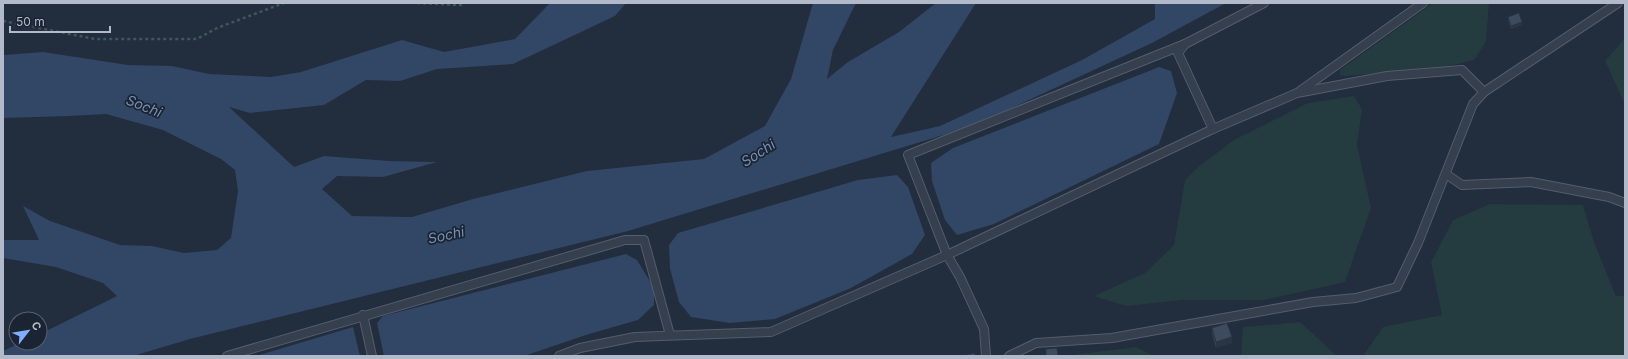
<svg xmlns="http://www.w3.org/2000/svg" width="1628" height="359" font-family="Inter,sans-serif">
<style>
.green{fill:#243b3f}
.water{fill:#324665}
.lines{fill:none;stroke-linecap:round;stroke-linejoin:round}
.service-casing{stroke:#545d6c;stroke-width:10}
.path{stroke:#3f5759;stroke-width:2.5;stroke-dasharray:3 3;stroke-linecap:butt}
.service{stroke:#363f4e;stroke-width:8}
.wall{fill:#344051}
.shaded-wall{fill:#2b3442}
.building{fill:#3d4b5e;stroke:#2b3442}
.labels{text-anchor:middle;stroke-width:3.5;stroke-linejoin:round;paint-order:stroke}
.water-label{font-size:14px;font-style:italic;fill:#778fb3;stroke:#1b2433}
</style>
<rect width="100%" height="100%" fill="#222d3e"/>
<g class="green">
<path d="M1433,3H1489L1486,42L1474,60L1445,67L1345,76L1340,75V70Z"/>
<path d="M1625,38V104L1605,61Z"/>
<path d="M1354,96L1362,109L1357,145L1371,208L1345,282L1264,300H1183L1126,306L1094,296L1145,273L1174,245L1185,180L1199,166L1234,140L1308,103Z"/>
<path d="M1490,204L1583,205L1594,242L1616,296H1625V356H1363L1383,327L1442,315L1431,262L1453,220Z"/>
<path d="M1300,322L1336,355L1351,356H1239L1241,355L1243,327Z"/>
<path d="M1136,347L1154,356H1072V355Z"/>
</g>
<g class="water">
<path d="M550,3H626L615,16L513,64L437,69L400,81L366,80L324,105L250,113L229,107L294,167L324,156L389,161L437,162L383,177L337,176L322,189L352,216L412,217L473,199L587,171L704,159L765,126L791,79L813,3H856L833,50L827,79L848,62L899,32L936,3H976L891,137L940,126L1082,60L1155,19V3H1226L1152,43L973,126L628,231L190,339L133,356H3V351L20,343H40V334L117,296L103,283L56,267L3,258V240H39L23,206L50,221L120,245L152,246L184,253L217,250L231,238L238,191L235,170L221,159L163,130L106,114L69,116L3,118V55L43,52L128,65L172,66L209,74L271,77L301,72L402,40L444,52L515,39Z"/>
<path d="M1159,67L1171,71L1177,93L1159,144L994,224L957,235L945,220L932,181L931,163L953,148Z"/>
<path d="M897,175L908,187L925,235L912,254L851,288L775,319L730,323L691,317L679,302L670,269L669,245L678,233L858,180Z"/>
<path d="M626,254L637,260L654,288V305L638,320L589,334L524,356H384L377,323L383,316Z"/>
<path d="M353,327L360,356H256Z"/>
</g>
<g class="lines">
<defs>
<g id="service">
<path d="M1185,44L1264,3"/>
<path d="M1300,91L1423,3"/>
<path d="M1446,174L1462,185L1531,182L1609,197L1625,203"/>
<path d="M363,315L372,356"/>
<path d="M227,356L625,240H644L670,335"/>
<path d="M559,356L580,348L635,337L771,332L947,255L908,155L1185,44L1178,53L1213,129"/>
<path d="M986,356L984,329L960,277L947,255L1213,129L1297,93L1387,76L1462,70L1484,92"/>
<path d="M1009,356L1036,343L1112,338L1313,302L1356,298L1397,287L1418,243L1473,104L1484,92L1618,3"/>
</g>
</defs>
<use href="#service" class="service-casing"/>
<g class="path">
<path d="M417,3L460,5L465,3"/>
<path d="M3,21L95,39H197L217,28L284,3"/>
</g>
<use href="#service" class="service"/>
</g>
<g class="wall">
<path d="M1508,17L1522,25L1511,29L1508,20Z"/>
<path d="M1212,328L1232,343L1216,348L1212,334Z"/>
</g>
<g class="shaded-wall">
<path d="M1522,22V25L1511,29V26Z"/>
<path d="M1232,337V343L1216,348V342Z"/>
</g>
<g class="building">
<path d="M1519,13L1522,22L1511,26L1508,17Z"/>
<path d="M1227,323L1232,337L1216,342L1212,328Z"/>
<path d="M1057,348L1058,356H1046V349Z"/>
<path d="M975,353V356H962Z"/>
</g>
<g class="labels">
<g class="water-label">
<text transform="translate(144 106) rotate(22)" y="5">Sochi</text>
<text transform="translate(758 153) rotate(-33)" y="5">Sochi</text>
<text transform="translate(446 235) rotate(-12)" y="5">Sochi</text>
</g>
</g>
<rect width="1628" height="359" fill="none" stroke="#b2baca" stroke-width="8"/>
<g transform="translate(28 331) rotate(59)"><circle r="19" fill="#1b2433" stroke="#57606f"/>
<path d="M0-3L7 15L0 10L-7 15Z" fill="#81aeff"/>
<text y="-6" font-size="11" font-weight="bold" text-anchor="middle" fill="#b2baca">С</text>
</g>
<path d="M10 26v6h100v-6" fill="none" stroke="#b2baca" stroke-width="2"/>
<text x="16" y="26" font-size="12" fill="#b2baca" stroke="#1b2433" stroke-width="3" paint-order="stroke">50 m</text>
</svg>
